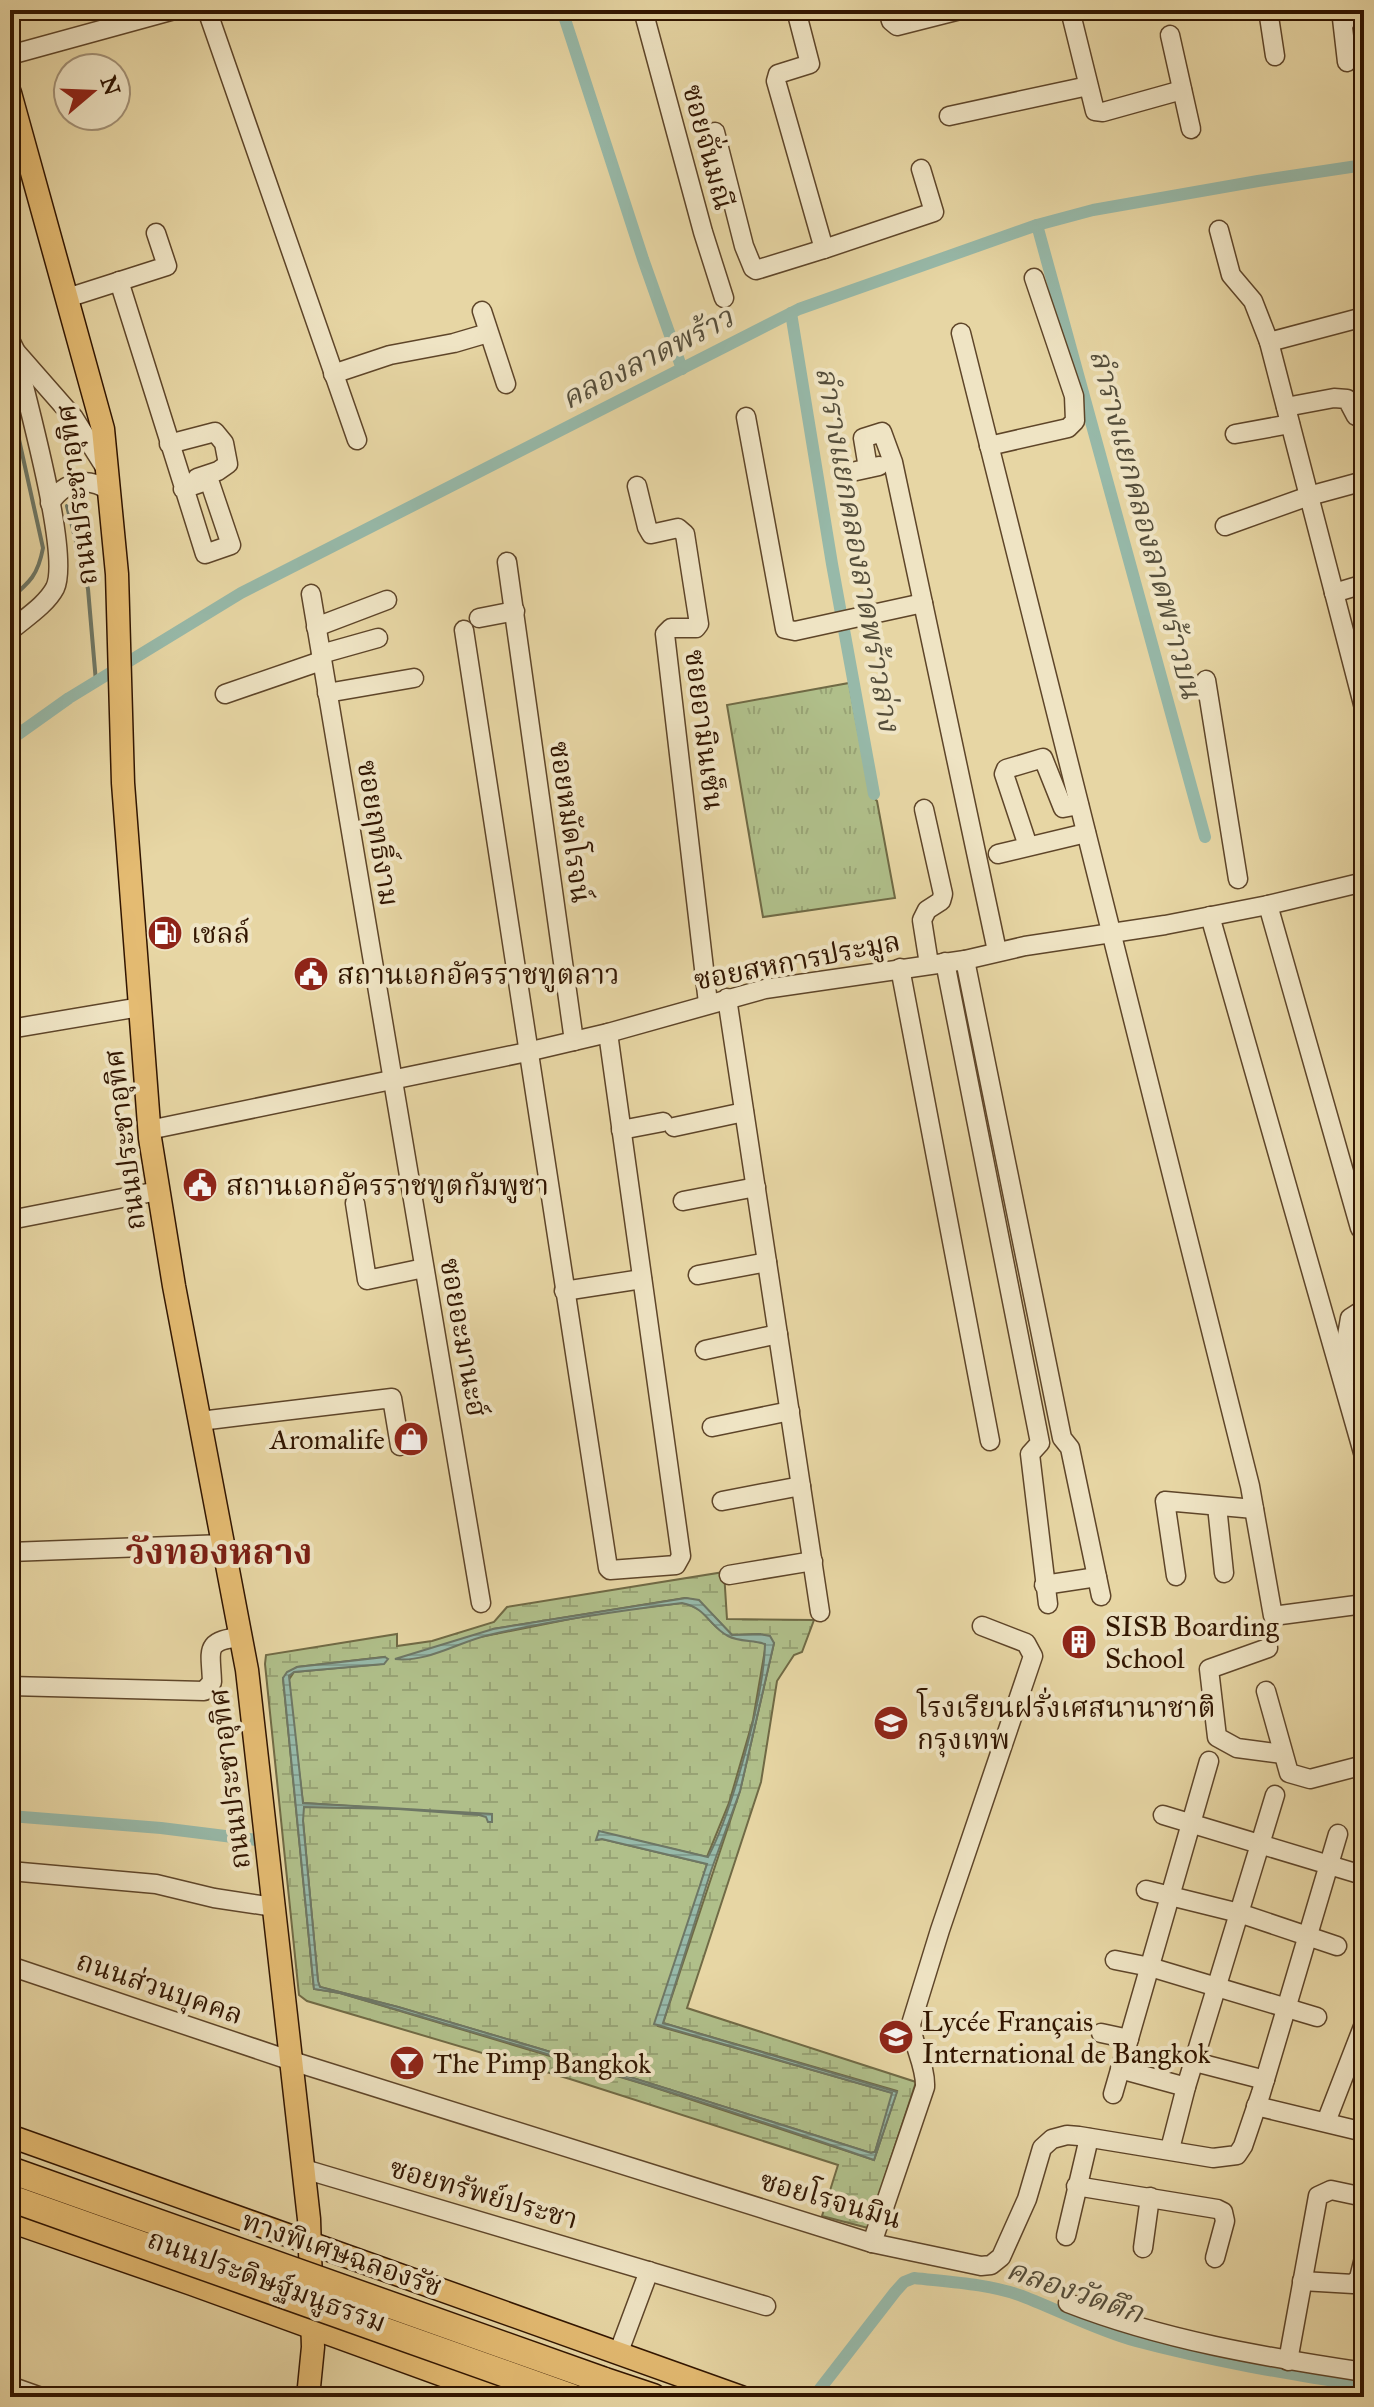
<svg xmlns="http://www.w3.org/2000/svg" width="1374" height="2407" font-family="'IM FELL Great Primer','Noto Serif Thai',serif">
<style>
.grass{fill:url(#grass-tufts);stroke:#706a45;stroke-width:2}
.wetland{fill:url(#wetland-marsh);stroke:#706a45;stroke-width:2;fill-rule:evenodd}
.water{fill:url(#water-rules);stroke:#6e7765;stroke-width:2}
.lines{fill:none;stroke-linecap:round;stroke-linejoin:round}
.stream{stroke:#6e7765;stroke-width:4}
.canal{stroke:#97b9a9;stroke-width:12}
.minor-casing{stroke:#5e4529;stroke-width:21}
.major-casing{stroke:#311500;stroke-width:25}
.highway-casing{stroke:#311500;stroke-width:29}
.minor{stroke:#efe4c4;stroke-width:18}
.major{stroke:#e4bb72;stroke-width:22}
.highway{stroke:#e4bb72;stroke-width:26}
.highway-bridge-casing{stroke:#311500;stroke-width:29;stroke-linecap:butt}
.highway-bridge{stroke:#e4bb72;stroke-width:26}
.labels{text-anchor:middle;stroke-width:8;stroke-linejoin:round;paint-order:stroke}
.street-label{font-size:28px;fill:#311500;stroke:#efe4c4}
.poi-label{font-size:28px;fill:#311500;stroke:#efe4c4;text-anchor:start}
.water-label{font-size:30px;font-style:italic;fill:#554e3b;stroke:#efe4c4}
.district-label{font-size:36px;font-weight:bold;fill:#7a1f14;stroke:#efe4c4}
</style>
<defs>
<pattern id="grass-tufts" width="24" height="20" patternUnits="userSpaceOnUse" patternTransform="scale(2)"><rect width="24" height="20" fill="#b0bf8a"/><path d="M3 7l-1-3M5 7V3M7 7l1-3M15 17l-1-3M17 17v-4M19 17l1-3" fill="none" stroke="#98a375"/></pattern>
<pattern id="wetland-marsh" width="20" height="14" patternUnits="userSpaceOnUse" patternTransform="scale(2)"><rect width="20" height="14" fill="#b0bf8a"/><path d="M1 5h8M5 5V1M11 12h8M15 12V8" fill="none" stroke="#98a375"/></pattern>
<pattern id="water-rules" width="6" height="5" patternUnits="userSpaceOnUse" patternTransform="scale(2)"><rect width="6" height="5" fill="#97b9a9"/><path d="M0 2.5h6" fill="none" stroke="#839e90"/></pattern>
</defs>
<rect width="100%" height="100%" fill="#e7d6a4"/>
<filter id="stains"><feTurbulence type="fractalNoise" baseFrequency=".0025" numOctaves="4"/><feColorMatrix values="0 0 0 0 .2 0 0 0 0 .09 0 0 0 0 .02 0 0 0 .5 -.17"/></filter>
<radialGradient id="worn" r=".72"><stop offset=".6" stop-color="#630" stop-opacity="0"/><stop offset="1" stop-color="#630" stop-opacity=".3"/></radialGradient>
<path class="grass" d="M849,683L870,794L877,801L895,898L763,917L727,705Z"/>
<path class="wetland" d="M724,1572L727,1619L814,1620L802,1652L794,1655L777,1681L761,1782L687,2008L916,2082L868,2228L822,2216L838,2165L570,2079L307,2001L299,1995L265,1664L266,1655L397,1634V1646L432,1641L494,1622L507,1607ZM685,1598L699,1601L732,1635L760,1634L774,1643L740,1791L663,2023L897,2091L874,2160L647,2085L340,1993L314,1989L283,1678L297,1667L384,1657L380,1664L294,1672L288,1681L303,1803L379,1808L310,1807H304L302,1810L318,1982L320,1987L398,2007L544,2050L871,2153L875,2152L893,2093L658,2026L707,1864L602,1839L597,1840L599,1832L707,1857L729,1803L753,1720L766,1644C752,1639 735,1641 723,1632C706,1621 705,1607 682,1603L605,1612L485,1636L493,1629Z"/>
<path class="water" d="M686,1598L699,1600L732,1635L760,1634L770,1636L774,1643L740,1791L711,1871L663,2023L897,2092L874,2160C698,2098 519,2045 340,1993L314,1989L283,1678L287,1672L297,1667L385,1657L388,1659L384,1664L294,1672L289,1676L303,1803L492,1814V1822H488L486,1817L479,1815L398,1809L304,1807L303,1821L318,1981L320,1987L398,2007L544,2050L871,2153L875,2152L892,2093L654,2024L707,1864L602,1839L596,1840L599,1831L708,1857C732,1812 764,1695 765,1644C753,1640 739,1642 728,1636C709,1626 707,1608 682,1603C617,1611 553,1620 489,1635C458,1642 427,1663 395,1659L493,1629Z"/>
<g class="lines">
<g class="stream">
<path d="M10,399L43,548C38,575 30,582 10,599"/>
<path d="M67,506L88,589L96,682"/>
</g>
<g class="canal">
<path d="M562,10L643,259L682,369"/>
<path d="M1037,225L1205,837"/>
<path d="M791,313L832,564L874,794"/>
<path d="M10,740L69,698L241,593L799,309L1037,225L1093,210L1258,181L1364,165"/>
<path d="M10,1816L161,1828L257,1840"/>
<path d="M816,2394L895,2292L904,2282L914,2278C950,2282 989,2284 1022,2296C1061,2311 1096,2330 1136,2341C1211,2361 1288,2374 1364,2386"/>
</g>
<defs>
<g id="minor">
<path d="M207,10L357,440"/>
<path d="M643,10L703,232L724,298"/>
<path d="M796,10L810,64L778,74L776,81L824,249L934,212L921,169"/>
<path d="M888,10L891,21L897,26L960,10"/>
<path d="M1070,10L1095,111L1103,112L1182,90"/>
<path d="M1268,10L1275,56"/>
<path d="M1341,10L1347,62"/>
<path d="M1341,10L1357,17L1364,29"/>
<path d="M1170,35L1191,129"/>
<path d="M10,55L174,10"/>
<path d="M949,116L1088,86"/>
<path d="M715,132L744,246L753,268L756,270L824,249"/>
<path d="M1219,230L1231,275L1253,301L1269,342L1364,708"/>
<path d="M119,281L205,554L231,545L209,480L183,489"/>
<path d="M67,298L167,266L156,233"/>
<path d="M482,311L506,384"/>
<path d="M961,333L1250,1486L1273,1616L1364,1604"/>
<path d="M10,340L15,350C25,394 71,555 55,588C46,605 25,618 10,631"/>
<path d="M1269,342L1356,319"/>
<path d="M17,353L74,418L106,469"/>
<path d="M333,374L390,355L454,343L488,333"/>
<path d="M1286,407L1334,398L1347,399L1356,416"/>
<path d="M746,417L785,629L795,631L923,603"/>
<path d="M1235,434L1290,424"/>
<path d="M169,444L215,432L224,443L228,464L218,471L197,478"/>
<path d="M989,446L1068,428L1075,421L1074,396L1034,278"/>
<path d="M868,468L863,438L882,432L893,462L997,951"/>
<path d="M847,473L879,466"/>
<path d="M637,486L647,527L651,534L678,528L685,534L699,624L696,628H671L665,634L708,1003"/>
<path d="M50,503C66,480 87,476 110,491"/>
<path d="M1225,526L1309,496L1364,481"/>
<path d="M507,562L574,1041"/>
<path d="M1334,593L1364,584"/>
<path d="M311,594L481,1603"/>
<path d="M479,618L515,611"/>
<path d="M316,627L387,600"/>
<path d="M464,630L608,1568L610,1570L676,1565L681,1556L608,1033"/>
<path d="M321,654L378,638"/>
<path d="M1206,680L1238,879"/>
<path d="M327,693L414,678"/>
<path d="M225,694L321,661"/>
<path d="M924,809L943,894L941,901L927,910L922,920L929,964"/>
<path d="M1028,846L1004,774L1006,769L1043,758L1063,808L1079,805"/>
<path d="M998,854L1086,833"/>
<path d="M1268,905L1360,1228"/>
<path d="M1210,916L1364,1456"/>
<path d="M965,960L1062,1438L1070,1448L1101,1596"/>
<path d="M945,962L1040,1443L1030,1454L1048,1604"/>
<path d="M900,968L990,1441"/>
<path d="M727,998L820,1612"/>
<path d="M10,1029L140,1007"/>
<path d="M674,1127L744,1112"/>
<path d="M149,1130L527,1052L608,1033L765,989L965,960L1025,946L1165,925L1268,905L1364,882"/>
<path d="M621,1130L663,1122"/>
<path d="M683,1201L756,1187"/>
<path d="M355,1203L367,1280L424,1268"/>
<path d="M10,1220L158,1191"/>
<path d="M698,1275L767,1262"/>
<path d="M564,1291L642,1279"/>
<path d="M1364,1309L1350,1318L1347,1336L1364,1392"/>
<path d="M705,1350L778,1334"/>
<path d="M200,1421L392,1398L400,1446"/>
<path d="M712,1427L790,1411"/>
<path d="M722,1501L801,1486"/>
<path d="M1217,1506L1224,1573"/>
<path d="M10,1552L224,1544"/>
<path d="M729,1575L813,1561"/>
<path d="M1176,1576L1165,1501L1254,1509"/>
<path d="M1044,1585L1097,1577"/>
<path d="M1268,1648L1209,1669L1217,1737L1237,1748L1283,1754"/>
<path d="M10,1686L204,1691L212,1682C211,1650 203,1641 241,1637"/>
<path d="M1266,1691L1289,1773L1310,1779L1364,1765"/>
<path d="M1163,1815L1359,1874"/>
<path d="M10,1871L156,1884L214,1898L274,1907"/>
<path d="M1146,1890L1239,1913L1337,1946"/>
<path d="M1115,1960L1150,1967L1317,2017"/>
<path d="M10,1966L292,2061L872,2243L981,2266L991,2265L1001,2257L1027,2199L1042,2148L1052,2139L1067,2135L1079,2136L1213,2158L1237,2155L1243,2146L1261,2093L1338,1834"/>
<path d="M1101,2033L1129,2039"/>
<path d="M1195,2062L1265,2080"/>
<path d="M1120,2069L1186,2087"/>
<path d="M1113,2094L1209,1761"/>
<path d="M1256,2106L1364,2132"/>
<path d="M1326,2122L1364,2024"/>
<path d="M1170,2149L1186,2087L1275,1795"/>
<path d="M304,2169L766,2306"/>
<path d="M1076,2186L1217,2209L1223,2212L1225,2221L1215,2258"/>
<path d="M1066,2236L1089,2138"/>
<path d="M872,2243L925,2087C926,2066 913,2046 911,2024L940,1930L1033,1656L1026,1643L982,1626"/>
<path d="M1143,2248L1150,2197"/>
<path d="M1302,2281L1353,2284L1359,2278L1364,2258"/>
<path d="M1068,2303C1163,2340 1264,2357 1364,2372"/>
<path d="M618,2354L649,2271"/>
<path d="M1288,2361L1318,2196L1331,2190L1364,2197"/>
<path d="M10,2386L41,2397"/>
</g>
<g id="major">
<path d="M10,93L103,429L117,574L123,783L150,1138L174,1286L247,1670L309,2219L313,2347L308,2397"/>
<path d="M10,2136L741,2397"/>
<path d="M10,2221L192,2284L503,2397"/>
</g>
<path id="highway" d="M602,2380L653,2397"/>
</defs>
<use href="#minor" class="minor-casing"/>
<use href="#major" class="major-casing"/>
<use href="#highway" class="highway-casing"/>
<use href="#minor" class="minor"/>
<use href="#major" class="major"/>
<use href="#highway" class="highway"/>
<defs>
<g id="highway-bridge">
<path d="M10,2170L602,2380"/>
<path d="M10,2198L571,2397"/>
</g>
</defs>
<use href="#highway-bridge" class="highway-bridge-casing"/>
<use href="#highway-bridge" class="highway-bridge"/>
</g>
<defs>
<symbol id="fuel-disc" viewBox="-11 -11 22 22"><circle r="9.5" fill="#8f2418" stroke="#efe4c4"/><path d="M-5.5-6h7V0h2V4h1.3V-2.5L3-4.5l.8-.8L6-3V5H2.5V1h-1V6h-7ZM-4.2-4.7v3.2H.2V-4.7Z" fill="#fff"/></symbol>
<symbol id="civic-disc" viewBox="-11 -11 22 22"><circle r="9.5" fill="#8f2418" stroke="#efe4c4"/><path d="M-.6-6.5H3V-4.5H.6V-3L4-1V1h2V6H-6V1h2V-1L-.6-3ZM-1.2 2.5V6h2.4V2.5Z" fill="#fff"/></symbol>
<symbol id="shop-disc" viewBox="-11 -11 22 22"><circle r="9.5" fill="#8f2418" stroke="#efe4c4"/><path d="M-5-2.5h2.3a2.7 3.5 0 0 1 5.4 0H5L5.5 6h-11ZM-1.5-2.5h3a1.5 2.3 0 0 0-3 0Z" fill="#fff"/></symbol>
<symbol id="building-disc" viewBox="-11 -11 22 22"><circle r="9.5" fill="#8f2418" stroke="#efe4c4"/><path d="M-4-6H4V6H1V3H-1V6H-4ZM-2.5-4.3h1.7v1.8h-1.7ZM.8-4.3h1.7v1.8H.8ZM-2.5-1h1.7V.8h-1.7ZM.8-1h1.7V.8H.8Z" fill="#fff"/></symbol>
<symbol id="school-disc" viewBox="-11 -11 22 22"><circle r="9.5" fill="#8f2418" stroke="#efe4c4"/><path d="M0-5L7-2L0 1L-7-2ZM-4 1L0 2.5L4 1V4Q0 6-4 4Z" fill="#fff"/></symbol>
<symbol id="bar-disc" viewBox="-11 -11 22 22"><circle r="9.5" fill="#8f2418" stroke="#efe4c4"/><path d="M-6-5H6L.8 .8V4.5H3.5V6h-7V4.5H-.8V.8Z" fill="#fff"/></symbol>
</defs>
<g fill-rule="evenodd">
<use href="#fuel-disc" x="145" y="913" width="40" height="40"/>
<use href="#civic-disc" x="291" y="954" width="40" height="40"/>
<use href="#civic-disc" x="180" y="1165" width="40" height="40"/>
<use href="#shop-disc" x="391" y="1419" width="40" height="40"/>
<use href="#building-disc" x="1059" y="1622" width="40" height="40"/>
<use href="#school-disc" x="871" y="1703" width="40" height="40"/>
<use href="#school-disc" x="876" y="2017" width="40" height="40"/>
<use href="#bar-disc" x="387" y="2043" width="40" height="40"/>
</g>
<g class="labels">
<g class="street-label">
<text transform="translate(709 147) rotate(75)" y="10">ซอยจั่นมณี</text>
<text transform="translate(76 495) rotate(-97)" y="10">ถนนประชาอุทิศ</text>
<text transform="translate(705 730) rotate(83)" y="10">ซอยอามินเซ็น</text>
<text transform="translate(571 822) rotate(82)" y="10">ซอยหมัดโรจน์</text>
<text transform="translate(379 833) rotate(81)" y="10">ซอยฤทธิ์งาม</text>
<text transform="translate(797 960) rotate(-11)" y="10">ซอยสหการประมูล</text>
<text transform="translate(124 1140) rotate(-97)" y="10">ถนนประชาอุทิศ</text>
<text transform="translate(464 1337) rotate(80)" y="10">ซอยอะมานะฮ์</text>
<text transform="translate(229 1779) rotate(-97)" y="10">ถนนประชาอุทิศ</text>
<text transform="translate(160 1987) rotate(19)" y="10">ถนนส่วนบุคคล</text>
<text transform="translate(484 2193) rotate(16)" y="10">ซอยทรัพย์ประชา</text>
<text transform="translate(831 2199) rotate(16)" y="10">ซอยโรจนมิน</text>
<text transform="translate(342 2253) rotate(19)" y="10">ทางพิเศษฉลองรัช</text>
<text transform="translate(267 2280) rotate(20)" y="10">ถนนประดิษฐ์มนูธรรม</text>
</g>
<g class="poi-label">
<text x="191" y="943">เชลล์</text>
<text x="337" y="984">สถานเอกอัครราชทูตลาว</text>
<text x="226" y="1195">สถานเอกอัครราชทูตกัมพูชา</text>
<text x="385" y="1449" text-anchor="end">Aromalife</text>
<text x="1105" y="1636">SISB Boarding<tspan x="1105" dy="32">School</tspan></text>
<text x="917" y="1717">โรงเรียนฝรั่งเศสนานาชาติ<tspan x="917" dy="32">กรุงเทพ</tspan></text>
<text x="922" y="2031">Lycée Français<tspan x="922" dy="32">International de Bangkok</tspan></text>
<text x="433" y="2073">The Pimp Bangkok</text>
</g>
<g class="water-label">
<text transform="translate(647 358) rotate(-27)" y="10">คลองลาดพร้าว</text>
<text transform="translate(1146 524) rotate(75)" y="10">ลำรางแยกคลองลาดพร้าวบน</text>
<text transform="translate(858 549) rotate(80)" y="10">ลำรางแยกคลองลาดพร้าวล่าง</text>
<text transform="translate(1075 2291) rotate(19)" y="10">คลองวัดตึก</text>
</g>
<g class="district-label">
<text x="219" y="1564">วังทองหลาง</text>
</g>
</g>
<rect width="1374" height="2407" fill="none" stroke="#e7d6a4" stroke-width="40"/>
<rect x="12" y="12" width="1350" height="2383" fill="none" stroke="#311500" stroke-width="4"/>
<rect x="20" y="20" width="1334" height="2367" fill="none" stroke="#311500" stroke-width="2"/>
<g transform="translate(92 92) rotate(71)"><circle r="38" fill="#efe4c4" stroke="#a39176" stroke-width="2"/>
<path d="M0-6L14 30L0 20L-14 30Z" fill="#8f2418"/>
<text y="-12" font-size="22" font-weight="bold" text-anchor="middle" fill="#311500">N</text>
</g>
<rect width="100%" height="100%" filter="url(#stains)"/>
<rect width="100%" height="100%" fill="url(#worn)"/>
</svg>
